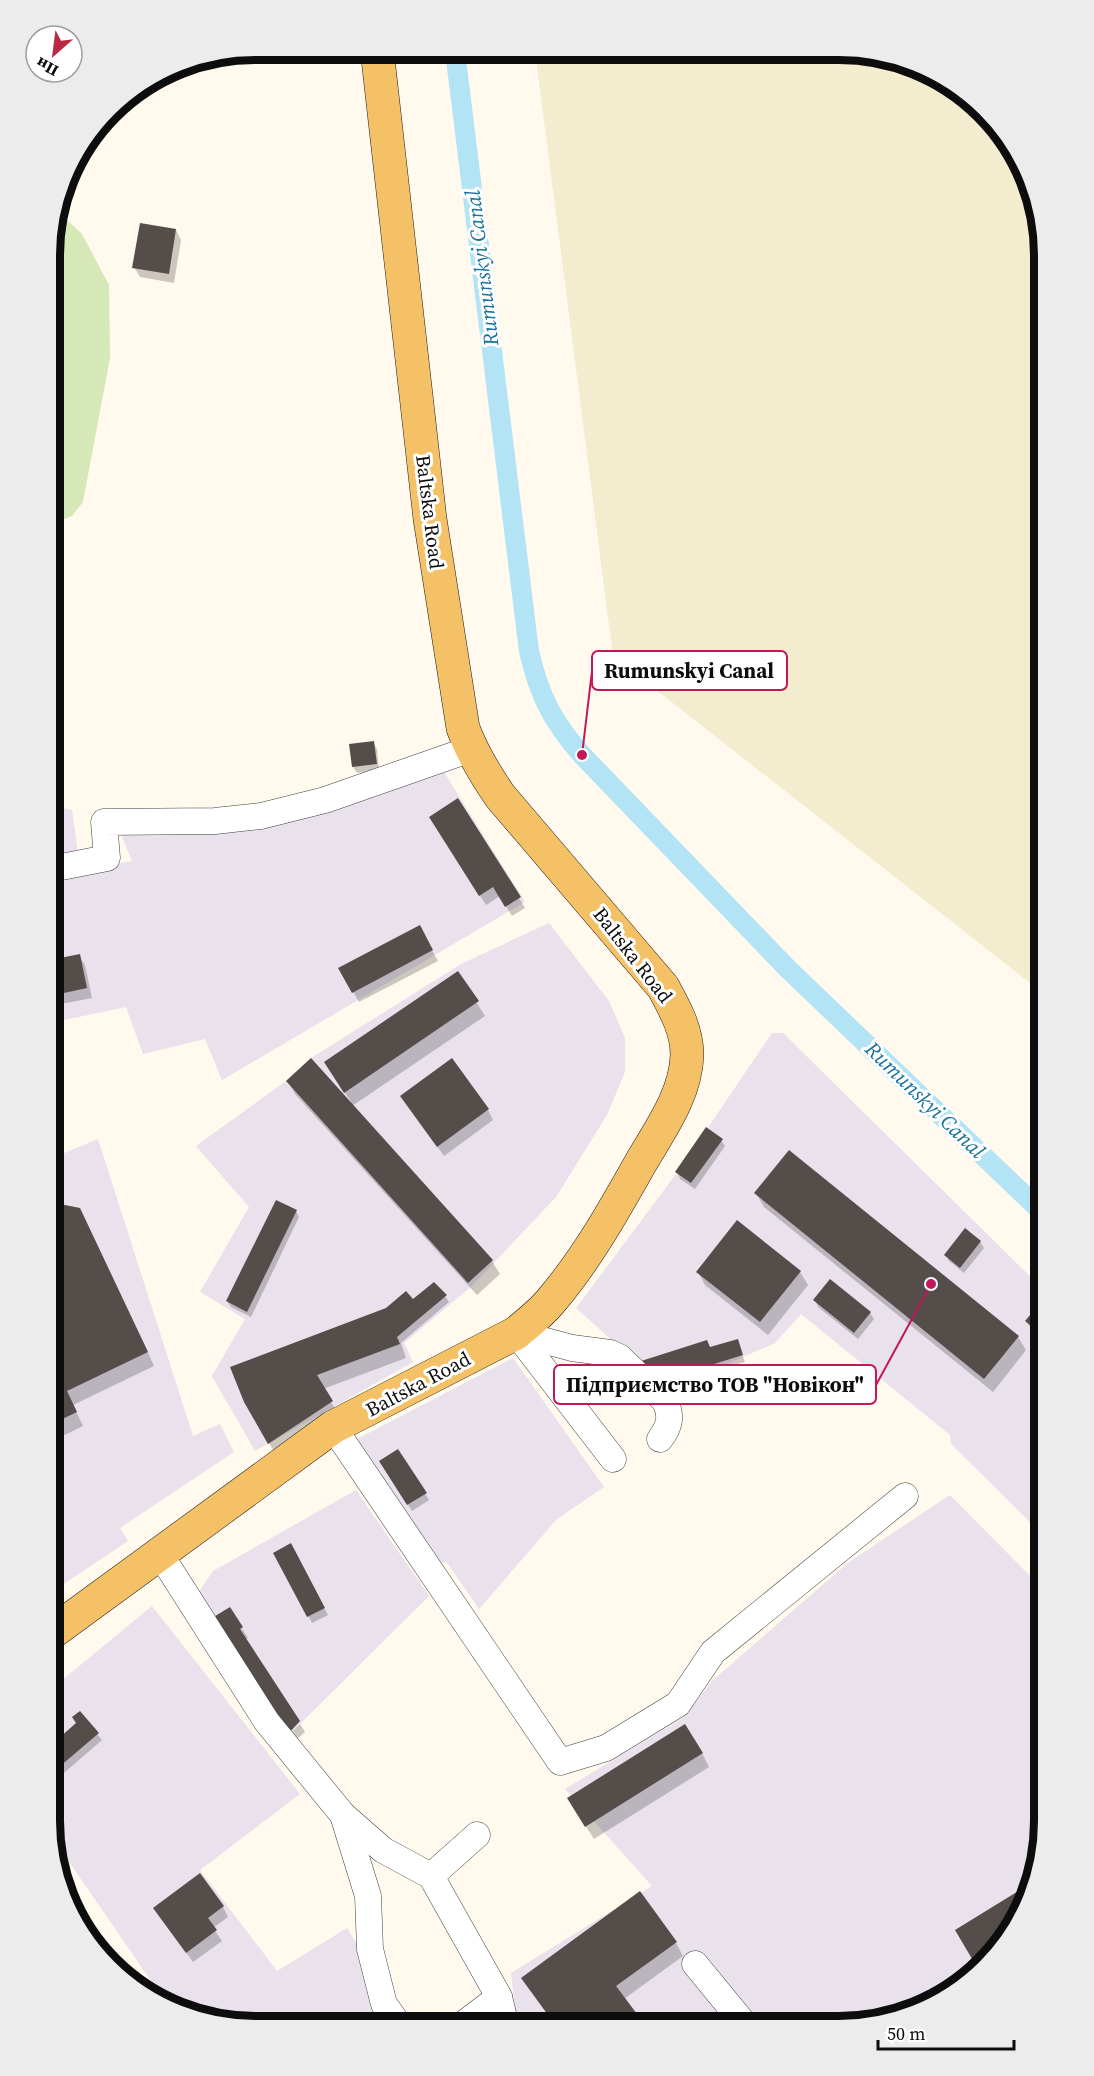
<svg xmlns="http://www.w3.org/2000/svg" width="1094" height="2076" font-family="'Source Serif 4',serif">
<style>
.industrial{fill:#e9e1ec}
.farmland{fill:#f4ecce}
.green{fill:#d7e8b8}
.shadow{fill:#0003}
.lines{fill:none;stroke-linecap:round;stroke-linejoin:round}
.canal{stroke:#b3e4f5;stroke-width:20}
.building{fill:#554d4a}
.minor-casing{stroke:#404040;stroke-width:27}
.major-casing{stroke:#1e1e1e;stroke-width:34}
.minor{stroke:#fff;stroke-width:26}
.major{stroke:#f5c167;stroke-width:33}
.labels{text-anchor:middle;stroke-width:6;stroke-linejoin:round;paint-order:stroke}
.street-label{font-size:20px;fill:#0d0d0d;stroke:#fff}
.water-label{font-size:21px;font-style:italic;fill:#19739c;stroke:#fff}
.rim{fill:none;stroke:#0d0d0d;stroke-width:8}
.leader{fill:none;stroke:#c2185b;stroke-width:2}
.callout-dot{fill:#c2185b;stroke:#fff;stroke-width:2}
.callout{fill:#fff;stroke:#c2185b;stroke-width:2}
.callout-label{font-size:21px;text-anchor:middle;font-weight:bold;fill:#0d0d0d}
</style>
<rect width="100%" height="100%" fill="#fff9ee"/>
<g class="industrial">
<path d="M444,772L525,902L222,1080L205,1039L143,1054L126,1007L50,1023L51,875L132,861L120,832L258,826Z"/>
<path d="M51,806L72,810L78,853L51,857Z"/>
<path d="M549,923L609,1001L625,1038V1072L607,1115L556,1197L472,1286L404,1343L413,1362L255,1451L212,1376L245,1319L200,1292L249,1207L196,1146L286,1081L311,1058L461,964Z"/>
<path d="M772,1033H783L1044,1290V1536L951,1444L950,1435L801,1314L775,1343L667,1390L576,1308L682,1166Z"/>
<path d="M98,1139L193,1436L220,1424L234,1452L120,1528L128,1541L50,1593V1159Z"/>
<path d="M513,1358L604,1487L557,1519L479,1609L446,1561L437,1566L355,1440Z"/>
<path d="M356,1490L429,1596L289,1735L196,1596L213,1571Z"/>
<path d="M950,1495L1032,1578L1044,1586V1835L1029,1899L1002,1946L954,1992L905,2016L839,2026H517L511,1973L652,1886L565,1789L684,1717L713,1680L849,1562Z"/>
<path d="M152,1606L300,1794L200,1870L277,1971L347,1928L367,1961L387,2025H228L169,2007L52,1837L50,1821V1690Z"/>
</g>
<path class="farmland" d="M535,51L879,53L974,100L1034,189L1044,255V994L613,656Z"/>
<path class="green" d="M55,217L66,219L82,234L109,285L110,358L83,502L72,516L51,524V228Z"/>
<g class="shadow">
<path d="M176,230L181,240L174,283L140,277L134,267Z"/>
<path d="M373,743L377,749L379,770L357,773L353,767Z"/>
<path d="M436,827L519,898L525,908L512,916L500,896L486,905Z"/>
<path d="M419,927L438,961L359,1002L340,968Z"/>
<path d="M79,956L85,965L92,998L50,1006V961Z"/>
<path d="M458,973L485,1016L352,1106L492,1261L500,1274L477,1295L295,1094L288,1081L350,1104L351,1102L334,1076Z"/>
<path d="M408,1106L488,1110L493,1120L444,1156Z"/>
<path d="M721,1140L725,1146L695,1189L680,1179L677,1172Z"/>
<path d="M756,1193L1018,1337L1026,1350L993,1392L764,1207Z"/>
<path d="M50,1204L140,1335L154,1366L73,1405L83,1426L50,1442Z"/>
<path d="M296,1211L299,1217L251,1317L231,1307L227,1301Z"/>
<path d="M980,1242L984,1248L964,1273L949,1261L946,1255Z"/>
<path d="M698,1272H800L808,1285L768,1335L705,1285Z"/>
<path d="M445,1296L449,1302L401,1343L406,1358L323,1389L337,1412L275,1453L245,1402Z"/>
<path d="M815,1300L870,1313L874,1319L858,1339L818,1307Z"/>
<path d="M1040,1305L1044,1309V1339L1030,1327L1027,1321Z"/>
<path d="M737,1341L745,1362L718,1369L719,1373L666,1391L646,1372Z"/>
<path d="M50,1447L62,1472L50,1477Z"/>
<path d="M398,1451L429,1500L412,1511L381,1462Z"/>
<path d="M290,1545L328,1615L312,1623L275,1553Z"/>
<path d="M229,1609L248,1638L245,1639L288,1731Z"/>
<path d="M80,1713L102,1740L57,1779L50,1770V1748L77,1724Z"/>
<path d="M300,1724L305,1732L295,1741L290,1734Z"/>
<path d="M702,1753L709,1767L594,1839L577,1812Z"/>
<path d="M223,1907L228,1917L213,1928L222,1941L193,1962L161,1918Z"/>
<path d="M676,1943L683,1956L624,1999L556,2026L523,1978Z"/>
</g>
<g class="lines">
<path class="canal" d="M455,51L529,651C539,695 552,721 582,755L788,969L1044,1214"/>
</g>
<g class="building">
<path d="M140,223L176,229L169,274L132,268Z"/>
<path d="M374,741L377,764L352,767L349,744Z"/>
<path d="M458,798L521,897L505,907L493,887L479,896L429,817Z"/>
<path d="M420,925L433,950L352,993L338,968Z"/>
<path d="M80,954L87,988L50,996V960Z"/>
<path d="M458,971L479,1001L344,1093L324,1062Z"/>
<path d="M311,1058L493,1260L468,1283L286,1081Z"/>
<path d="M452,1058L489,1109L437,1147L400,1096Z"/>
<path d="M706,1127L723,1139L691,1183L675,1172Z"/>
<path d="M789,1150L1019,1336L984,1379L754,1193Z"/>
<path d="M276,1200L297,1210L247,1312L226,1301Z"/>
<path d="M50,1202L80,1208L148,1352L67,1391L77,1412L50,1425Z"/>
<path d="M737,1220L801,1271L760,1322L696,1272Z"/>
<path d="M965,1228L981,1241L960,1268L944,1255Z"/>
<path d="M830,1279L871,1312L854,1333L813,1300Z"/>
<path d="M434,1282L447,1295L397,1337L400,1344L317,1375L333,1401L268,1444L244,1402L230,1367L386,1308L406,1291L413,1299Z"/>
<path d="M1040,1303L1044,1307V1337L1025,1321Z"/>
<path d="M738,1339L743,1355L659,1381L638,1362L707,1340L710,1347Z"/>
<path d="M50,1446L55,1458L50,1460Z"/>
<path d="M398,1449L427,1493L407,1505L379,1461Z"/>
<path d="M291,1543L325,1608L307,1617L273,1553Z"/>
<path d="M230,1607L243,1627L240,1629L300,1721L289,1733L212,1618Z"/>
<path d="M80,1711L99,1733L52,1773L50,1770V1746L76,1723L72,1717Z"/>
<path d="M685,1724L703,1753L585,1827L567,1798Z"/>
<path d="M200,1873L224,1906L208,1918L217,1930L186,1953L153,1908Z"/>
<path d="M1020,1890L1027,1902L1002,1946L978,1969L955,1930Z"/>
<path d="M640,1891L677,1942L616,1986L646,2026H556L521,1978Z"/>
</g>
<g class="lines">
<defs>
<g id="minor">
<path d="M51,869L107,858L104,822L215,821L261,816L325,800L471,749"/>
<path d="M516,1333L572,1348L610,1353L619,1357L665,1401C672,1416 670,1426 660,1439"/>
<path d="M516,1333L613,1459"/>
<path d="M333,1427L560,1762L606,1748L678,1704L713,1652L905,1496"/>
<path d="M160,1554L267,1722L343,1815L383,1850L431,1876L499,1997L506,2026"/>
<path d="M343,1815L368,1896L370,1949L384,2004L399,2025"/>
<path d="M431,1876L477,1835"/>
<path d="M695,1964L746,2026"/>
<path d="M462,2025L499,1997"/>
</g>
<path id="major" d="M50,1634L333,1427L516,1333C528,1323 540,1314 550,1302C586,1260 613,1212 640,1164C659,1131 686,1095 687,1055C687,1030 675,1009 663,987L500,796C485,774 472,753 463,728L430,519L377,50"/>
</defs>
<use href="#minor" class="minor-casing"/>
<use href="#major" class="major-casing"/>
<use href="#minor" class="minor"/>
<use href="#major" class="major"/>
</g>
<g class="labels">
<g class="street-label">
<text transform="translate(430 512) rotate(83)" y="7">Baltska Road</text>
<text transform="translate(633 955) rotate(52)" y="7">Baltska Road</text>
<text transform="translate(418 1384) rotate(-28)" y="7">Baltska Road</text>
</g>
<g class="water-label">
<text transform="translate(482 268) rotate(-97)" y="7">Rumunskyi Canal</text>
<text transform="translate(925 1100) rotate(44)" y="7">Rumunskyi Canal</text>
</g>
</g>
<path d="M0 0H1094V2076H0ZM255 60H839A195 195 0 0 1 1034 255V1821A195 195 0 0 1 839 2016H255A195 195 0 0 1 60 1821V255A195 195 0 0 1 255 60Z" fill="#ececec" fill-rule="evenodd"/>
<path class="rim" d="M255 60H839A195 195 0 0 1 1034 255V1821A195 195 0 0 1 839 2016H255A195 195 0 0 1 60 1821V255A195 195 0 0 1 255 60Z"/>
<path class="leader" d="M582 755L592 671M931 1284L876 1385"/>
<g class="callout-dot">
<circle cx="582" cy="755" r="6"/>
<circle cx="931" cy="1284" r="6"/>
</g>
<g class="callout">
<rect x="592" y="651" width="195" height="39" rx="6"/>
<rect x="554" y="1365" width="322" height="39" rx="6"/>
</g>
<g class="callout-label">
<text x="689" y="678">Rumunskyi Canal</text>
<text x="715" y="1392">Підприємство ТОВ "Новікон"</text>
</g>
<g transform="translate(54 54) rotate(208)"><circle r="28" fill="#ffffff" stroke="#9e9e9e" stroke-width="1.5"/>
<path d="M0-4.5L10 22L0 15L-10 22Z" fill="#ba2841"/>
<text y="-9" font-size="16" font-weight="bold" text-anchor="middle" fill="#0d0d0d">Пн</text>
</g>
<path d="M878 2040v9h136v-9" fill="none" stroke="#0d0d0d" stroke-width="3"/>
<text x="887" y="2040" font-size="18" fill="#0d0d0d" stroke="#ffffff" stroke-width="4.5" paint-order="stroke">50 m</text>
</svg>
